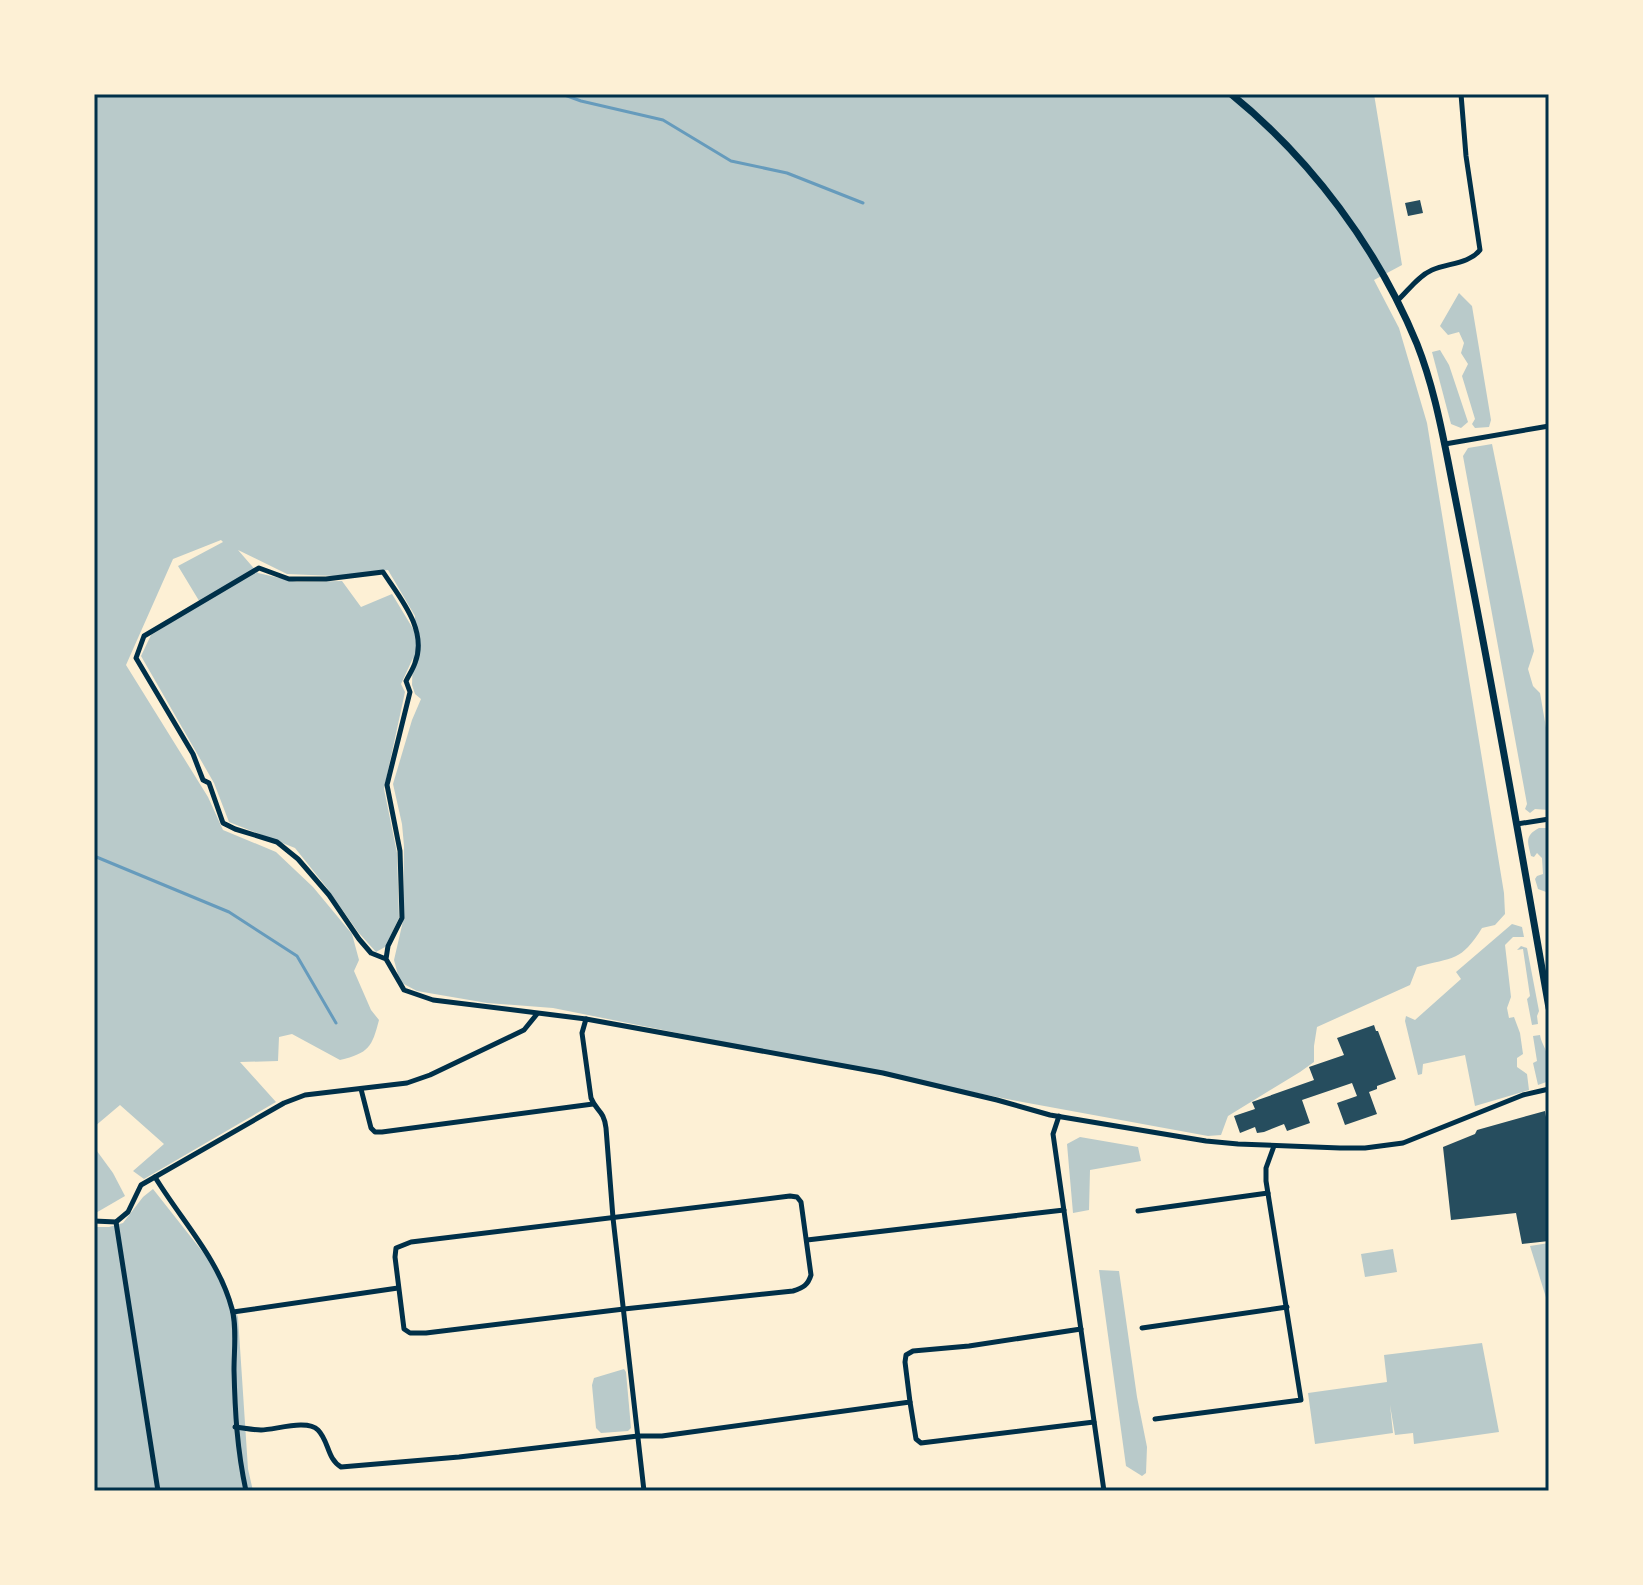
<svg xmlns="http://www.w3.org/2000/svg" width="1643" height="1585" font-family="'Noto Sans',sans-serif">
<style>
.green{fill:#b9caca;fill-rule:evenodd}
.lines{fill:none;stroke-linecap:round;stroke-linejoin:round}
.stream{stroke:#669bbc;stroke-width:3}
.building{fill:#264d5e}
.minor{stroke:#003049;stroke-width:5}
.secondary{stroke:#003049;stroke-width:7}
.neatline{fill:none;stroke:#003049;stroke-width:3}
</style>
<rect width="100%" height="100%" fill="#fdf0d5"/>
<g class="green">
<path d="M94,94H1374L1402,265L1374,280L1399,328L1427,423L1504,893L1505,914L1495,925L1482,928C1461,962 1453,957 1417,967L1410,985L1317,1027L1314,1046V1062L1300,1072L1228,1116L1221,1135L1208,1136L1017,1101L553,1008L487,1003L417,991L400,982L394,960L403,921L404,846L402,824L393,784L412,720L421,699L415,694L412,685L413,658L401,684L405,692L384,789L397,853L399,918L385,947L376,952L358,932L327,888L295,848L229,822L214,783L141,656L151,635L201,604L178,566L223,542L221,540L173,559L126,665L208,797L223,830L276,852L313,887L352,934L359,960L354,971L371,1010L379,1020C372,1047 369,1053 340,1060L292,1034L279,1037L278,1061L240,1062L276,1102L144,1179L133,1171L164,1144L120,1105L94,1127ZM238,550L287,574L334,576L388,570L415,616V632L392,594L361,607L342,581L297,582L258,573Z"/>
<path d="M1459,293L1472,306L1491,420L1489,427L1475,428L1472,424L1475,419L1462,376L1468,364L1461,353L1464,343L1459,332L1448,335L1440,326Z"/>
<path d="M1440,350L1449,365L1468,422L1461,428L1451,424L1432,352Z"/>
<path d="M1492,444L1534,651L1528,669L1533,686L1540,693L1549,745V810L1535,809L1530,813L1525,809L1527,804L1463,456L1468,448Z"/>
<path d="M1539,828H1549V893L1538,889L1535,879L1537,876L1543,874L1542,858L1537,853L1534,857L1531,856C1528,842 1524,836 1539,828Z"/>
<path d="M1512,924L1522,927L1524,937H1513L1505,945L1511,997L1507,1008L1509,1018L1514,1017L1520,1033L1523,1054L1517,1058V1067L1527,1074L1529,1090L1475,1106L1465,1055L1423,1064L1422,1074L1418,1075L1405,1021L1406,1016L1415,1020L1461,979L1456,972Z"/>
<path d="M1521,946L1527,948L1539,1011L1537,1016L1538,1024L1532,1025L1527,999L1530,996L1523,949L1517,950Z"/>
<path d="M1540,1035C1541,1042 1545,1047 1547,1054C1549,1063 1549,1072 1549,1081L1538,1085L1533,1063L1537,1061L1533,1036Z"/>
<path d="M1080,1137L1138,1147L1141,1161L1090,1170L1089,1210L1073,1213L1067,1144Z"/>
<path d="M94,1147L113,1173L125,1196L94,1214Z"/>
<path d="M153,1189L224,1279L238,1317L248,1469L253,1491H94V1227H109L123,1223L143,1197Z"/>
<path d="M1549,1243V1307L1530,1246Z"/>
<path d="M1393,1249L1397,1272L1365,1277L1361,1254Z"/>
<path d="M1099,1270L1119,1271L1137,1397L1147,1447L1146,1473L1142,1476L1126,1466Z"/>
<path d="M1482,1343L1499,1432L1414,1444L1413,1433L1395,1435L1390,1405L1393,1433L1315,1444L1308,1393L1387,1382L1384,1355Z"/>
<path d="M624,1369L626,1372L631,1428L628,1431L601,1433L596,1428L592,1385L594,1378Z"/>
</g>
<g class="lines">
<g class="stream">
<path d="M562,94L581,101L663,120L731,161L787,173L863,203"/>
<path d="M94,856L229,912L297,956L336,1023"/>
</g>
</g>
<g class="building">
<path d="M1420,200L1423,213L1408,216L1405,203Z"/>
<path d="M1374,1025L1376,1031H1378L1396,1079L1377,1086V1089L1369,1092L1377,1114L1345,1125L1337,1103L1357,1096L1352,1083L1302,1100L1310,1123L1287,1131L1284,1124L1264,1132L1257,1133L1255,1127L1240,1133L1234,1116L1255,1109L1252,1102L1314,1080L1309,1067L1344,1055L1337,1038Z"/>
<path d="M1545,1111L1549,1135V1241L1522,1244L1516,1213L1451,1220L1443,1147L1475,1134L1477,1130Z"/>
</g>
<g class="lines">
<g class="minor">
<path d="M1397,301C1408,291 1418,276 1432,270C1448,263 1469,264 1480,250L1466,156L1461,94"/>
<path d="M1445,444L1549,426"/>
<path d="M1517,824L1549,819"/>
<path d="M386,959L388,946L402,918L400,851L387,785L410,692L406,681C409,675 413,669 415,663C428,630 400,598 383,572L326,579H289L259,568L144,636L136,658L193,754L203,780L209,783L223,823L235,829L277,842L298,859L329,895L359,939L371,953L386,959L404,990L433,1000L586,1019L883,1073L997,1100L1050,1115L1206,1141L1238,1144L1340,1148H1365L1403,1143L1523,1095L1549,1089"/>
<path d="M586,1019L582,1033L591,1098C596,1111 604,1110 606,1128L613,1218L644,1491"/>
<path d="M361,1089L371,1128L375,1132H382L593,1104"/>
<path d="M1059,1116L1053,1134L1104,1491"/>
<path d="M155,1177C181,1220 219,1259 232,1309C237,1327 234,1350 234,1370C235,1412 237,1449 246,1491"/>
<path d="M790,1196L797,1197L801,1202L811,1275C808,1285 803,1288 793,1291L624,1309L426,1333H410L404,1329L395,1257L396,1248L411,1242Z"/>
<path d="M1138,1211L1268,1193"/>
<path d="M94,1221L116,1222L128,1212L141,1185L284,1103L305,1095L407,1083L430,1075L524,1030L537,1014"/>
<path d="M116,1222L158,1491"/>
<path d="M807,1240L1064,1210"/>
<path d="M233,1312L398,1288"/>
<path d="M1142,1328L1287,1307"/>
<path d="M910,1402L916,1439L921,1443L1094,1422"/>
<path d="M1155,1419L1301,1400L1266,1181V1168L1274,1146"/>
<path d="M235,1427C244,1428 253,1430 261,1430C275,1430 307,1419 318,1430C329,1441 327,1459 341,1467L459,1457L638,1436H662L910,1402L905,1362L906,1355L913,1351L969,1346L1081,1329"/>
</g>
<path class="secondary" d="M1231,94C1311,159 1378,249 1417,344C1432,382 1440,421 1448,461C1455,496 1462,532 1469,568C1498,714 1523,861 1549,1008"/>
</g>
<rect width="1643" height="1585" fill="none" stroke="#fdf0d5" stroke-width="192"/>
<rect x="96" y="96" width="1451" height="1393" class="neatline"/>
</svg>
